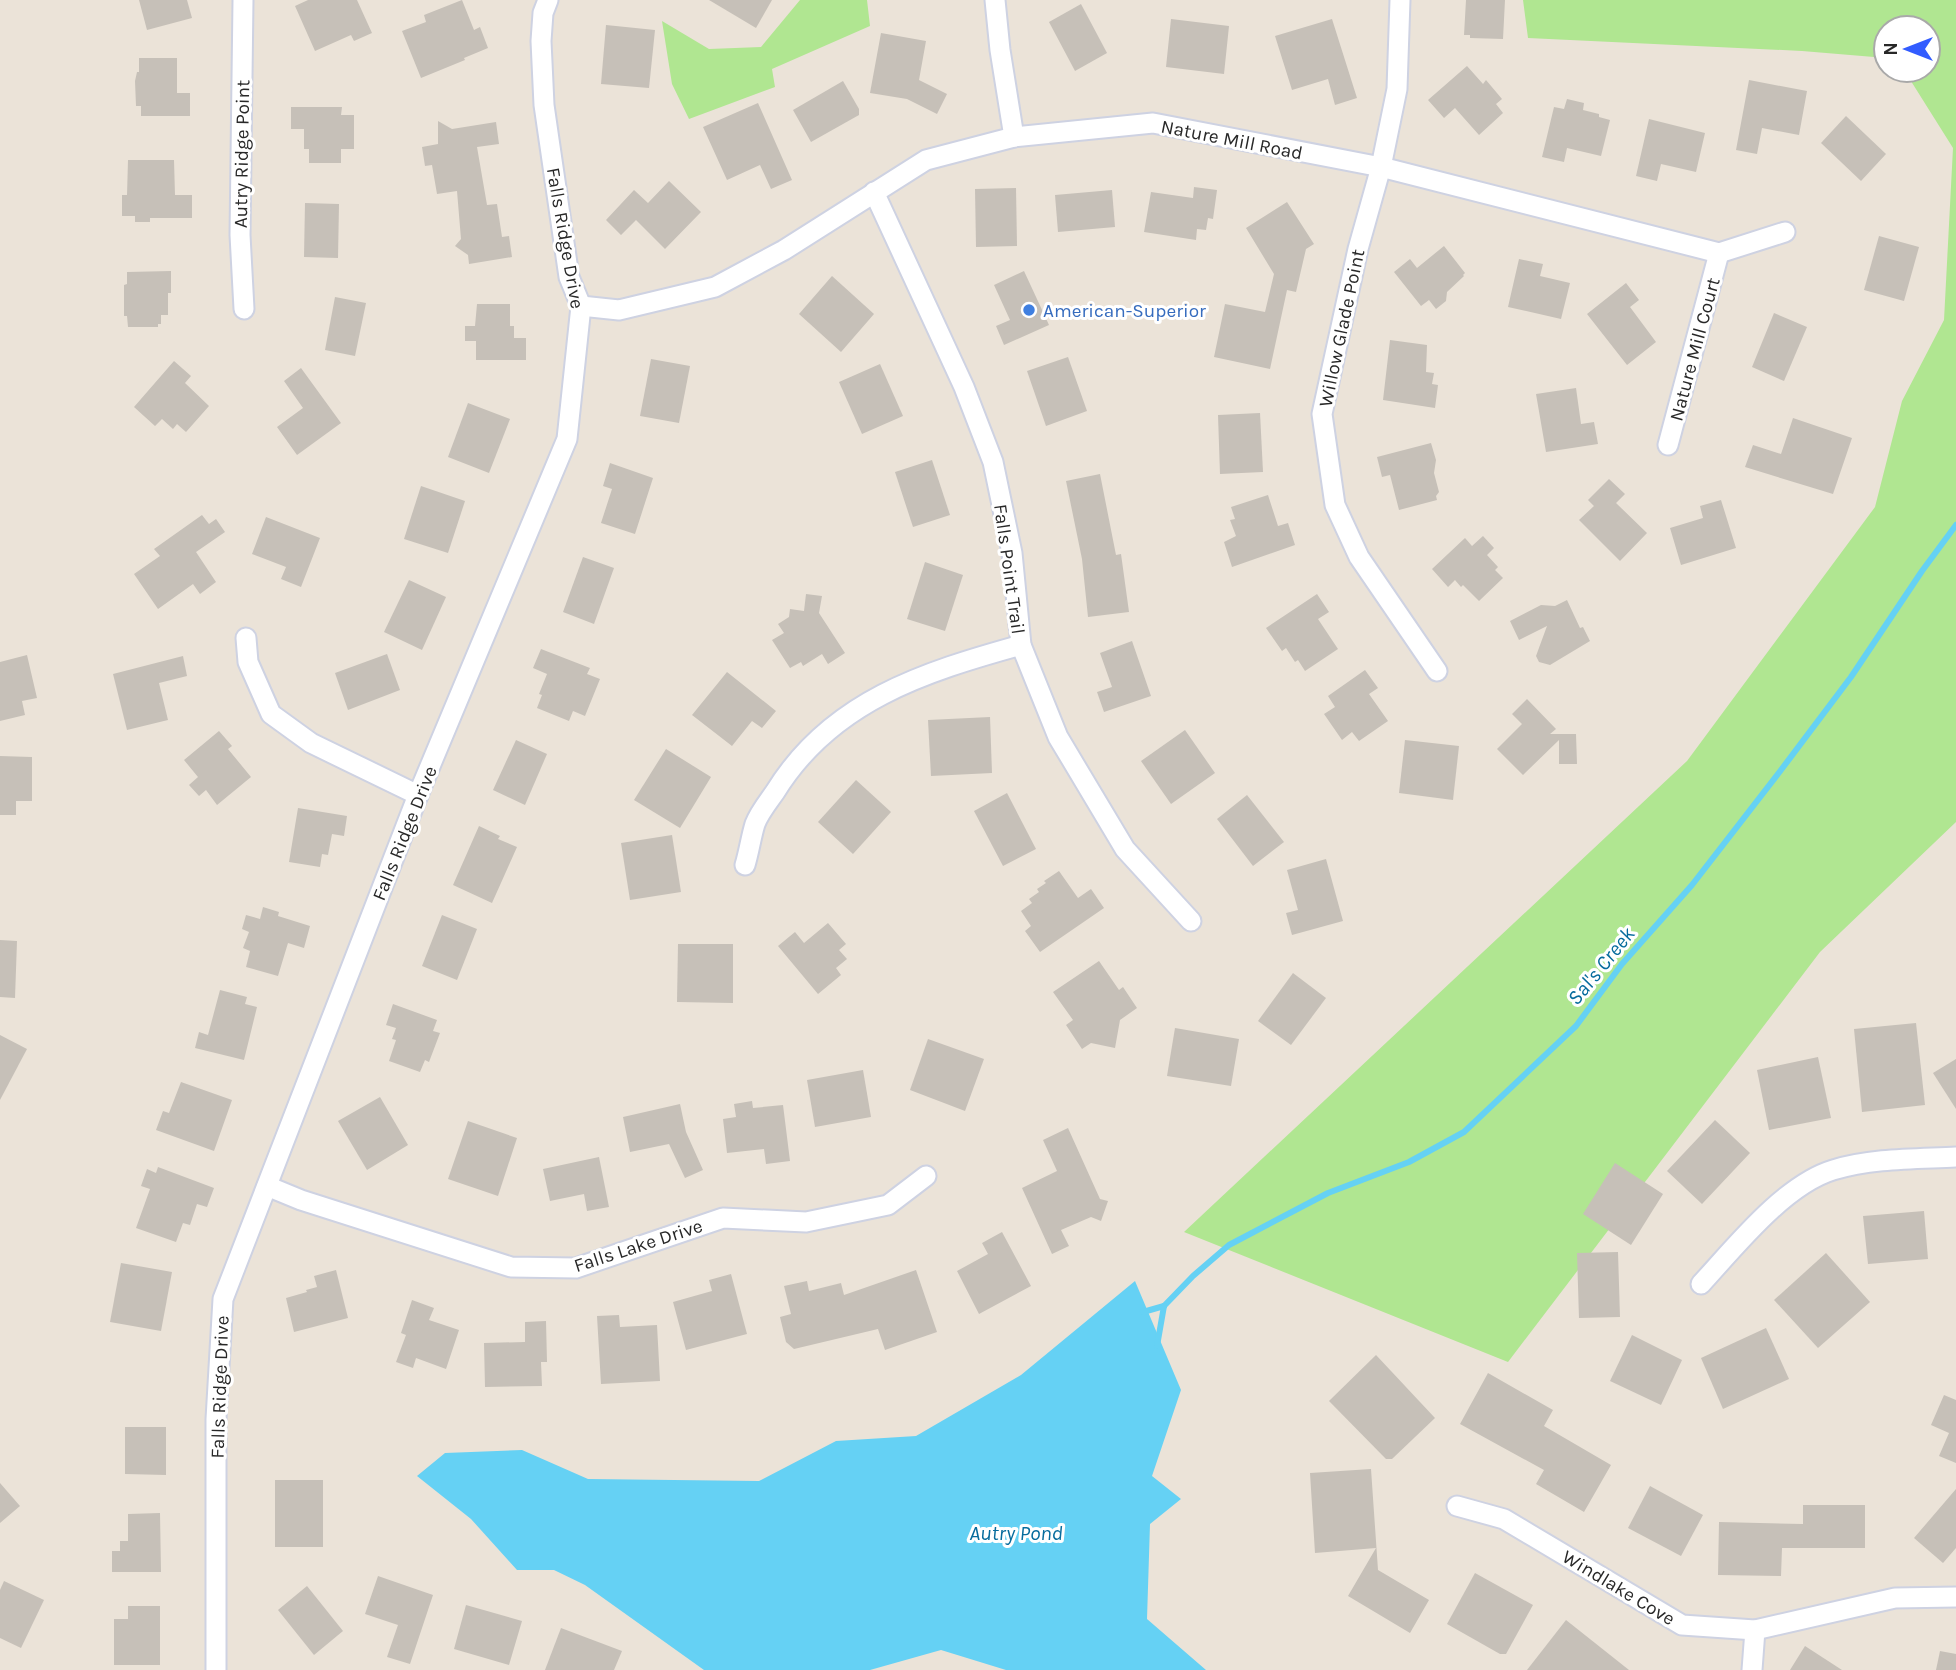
<svg xmlns="http://www.w3.org/2000/svg" width="1956" height="1670" font-family="Karla,sans-serif">
<style>
.green{fill:#b0e691}
.water{fill:#65d1f4}
.lines{fill:none;stroke-linecap:round;stroke-linejoin:round}
.stream{stroke:#65d1f4;stroke-width:6}
.building{fill:#c6c0b8}
.street-casing{stroke:#ced2e2;stroke-width:23}
.street{stroke:#fff;stroke-width:19}
.shop-dot{fill:#3f7fe0;stroke:#fff;stroke-width:2.5}
.labels{text-anchor:middle;stroke-width:6;stroke-linejoin:round;paint-order:stroke}
.street-label{font-size:19px;fill:#282828;stroke:#fff}
.shop-label{font-size:19px;fill:#366cbe;stroke:#fff;text-anchor:start}
.water-label{font-size:21px;font-style:italic;fill:#076c9d;stroke:#fff}
</style>
<rect width="100%" height="100%" fill="#ebe3d8"/>
<g class="green">
<path d="M800,0H867L870,26L772,69L775,87L689,119L672,84L662,21L709,49L761,47Z"/>
<path d="M1523,0H1956V822L1820,952L1508,1362L1184,1232L1687,761L1875,507L1902,401L1944,320L1953,148L1904,70H1928V28H1886V58L1802,51L1528,38Z"/>
</g>
<path class="water" d="M1135,1281L1181,1390L1152,1476L1181,1499L1150,1524L1147,1619L1206,1670H1006L941,1650L870,1670H704L585,1585L554,1570H517L471,1519L417,1476L445,1453L522,1450L588,1479L759,1481L836,1441L916,1436L1021,1375Z"/>
<g class="lines">
<g class="stream">
<path d="M1164,1306L1193,1276L1229,1245L1328,1193L1409,1162L1464,1132L1576,1026L1622,964L1692,885L1781,770L1851,677L1922,571L1956,525"/>
<path d="M1143,1312L1164,1306"/>
<path d="M1157,1346L1164,1306"/>
</g>
</g>
<g class="building">
<path d="M139,0H187L192,18L147,30Z"/>
<path d="M308,0H357L372,33L354,41L351,35L315,51L295,6Z"/>
<path d="M462,0L474,30L480,27L488,48L464,58L465,60L421,78L402,31L426,22L424,15Z"/>
<path d="M709,0H772L756,28Z"/>
<path d="M1466,0H1505L1503,39L1470,38V35H1464Z"/>
<path d="M1081,4L1107,53L1075,71L1049,22Z"/>
<path d="M1171,19L1229,26L1224,74L1166,67Z"/>
<path d="M1332,19L1357,98L1335,105L1328,79L1292,90L1275,36Z"/>
<path d="M606,25L655,30L649,88L601,84Z"/>
<path d="M881,33L926,41L919,80L947,94L937,114L907,99L870,93Z"/>
<path d="M139,58H177V93H190V116H141V106H136L135,81L137,72H139Z"/>
<path d="M1467,66L1483,84L1486,80L1502,99L1496,104L1503,113L1479,135L1455,108L1444,118L1428,100Z"/>
<path d="M1749,80L1807,91L1799,135L1762,128L1757,154L1736,150Z"/>
<path d="M843,81L859,109V115L811,142L793,110Z"/>
<path d="M1567,99L1584,103L1583,110L1599,114V117L1610,120L1601,156L1567,148L1564,162L1542,157L1554,107L1564,109Z"/>
<path d="M758,103L792,180L771,189L760,165L727,180L703,127Z"/>
<path d="M291,107H342L341,115H354V149H341V163H309V149H304V129H291Z"/>
<path d="M1846,116L1886,154L1861,181L1821,143Z"/>
<path d="M1649,119L1705,133L1696,172L1661,164L1657,181L1636,176Z"/>
<path d="M438,121L452,129L496,122L499,144L477,147L487,205L497,204L502,237L509,236L512,257L469,264L468,255L455,246L461,239L457,191L437,194L432,165L425,166L422,147L438,144Z"/>
<path d="M128,160H174L175,195H192V218H150V222H135V216H122V195H127Z"/>
<path d="M669,181L701,212L665,249L636,220L621,235L606,220L634,190L648,203Z"/>
<path d="M1194,187L1217,190L1213,219L1208,218L1206,230L1197,229L1196,240L1144,232L1151,192L1193,198Z"/>
<path d="M1016,188L1017,246L976,247L975,189Z"/>
<path d="M1112,190L1115,227L1058,232L1055,195Z"/>
<path d="M1287,202L1314,244L1306,249L1296,292L1287,290L1270,369L1214,357L1225,304L1265,312L1274,274L1246,228Z"/>
<path d="M305,203L339,204L338,258L304,257Z"/>
<path d="M1879,236L1919,247L1904,301L1864,290Z"/>
<path d="M1444,246L1465,273L1463,275L1464,276L1447,292L1446,301L1436,309L1429,300L1421,306L1394,272L1410,259L1417,268Z"/>
<path d="M1519,259L1543,264L1540,276L1570,283L1561,319L1508,307Z"/>
<path d="M171,271V293H168V315H161V324H158V327H128L127,316H124V285L127,284V272Z"/>
<path d="M1024,271L1049,325L1004,345L996,326L1010,320L994,285Z"/>
<path d="M832,276L874,314L841,352L799,314Z"/>
<path d="M1626,283L1639,300L1630,307L1656,342L1627,365L1587,314Z"/>
<path d="M335,297L366,303L355,356L325,350Z"/>
<path d="M477,304H510V326H514V338H526V360H476V341H465V326H475Z"/>
<path d="M1774,313L1807,327L1784,381L1752,367Z"/>
<path d="M1390,340L1427,345L1426,372L1434,373L1432,384L1438,385L1435,408L1383,400Z"/>
<path d="M1068,357L1087,411L1046,426L1027,371Z"/>
<path d="M651,359L690,366L679,423L640,416Z"/>
<path d="M174,361L191,376L185,383L209,406L186,432L177,424L173,429L162,419L155,426L134,407Z"/>
<path d="M880,364L903,416L862,434L839,382Z"/>
<path d="M301,368L341,423L297,455L277,427L303,408L284,381Z"/>
<path d="M1576,388L1581,424L1594,422L1598,444L1546,452L1536,394Z"/>
<path d="M468,403L510,419L489,473L448,457Z"/>
<path d="M1260,413L1263,472L1220,474L1218,415Z"/>
<path d="M1793,418L1852,438L1833,494L1745,467L1753,445L1781,454Z"/>
<path d="M1431,443L1436,460L1434,473L1439,492L1436,496L1437,500L1399,510L1390,475L1382,477L1377,457Z"/>
<path d="M932,460L950,515L913,527L895,472Z"/>
<path d="M610,463L653,478L635,534L601,523L612,489L603,486Z"/>
<path d="M1100,474L1116,555L1121,554L1129,612L1088,617L1082,559L1066,481Z"/>
<path d="M1609,479L1625,494L1616,503L1647,533L1620,561L1579,520L1594,506L1588,500Z"/>
<path d="M421,486L465,501L448,553L404,539Z"/>
<path d="M1268,495L1278,526L1288,523L1295,545L1232,567L1224,542L1236,536L1230,520L1235,519L1231,507Z"/>
<path d="M1721,500L1736,548L1681,565L1670,528L1703,518L1700,506Z"/>
<path d="M202,515L209,524L216,519L225,532L196,552L216,582L200,594L193,584L158,609L134,574L160,556L154,549Z"/>
<path d="M266,517L320,538L301,587L281,579L286,567L252,554Z"/>
<path d="M1483,536L1494,548L1487,555L1498,567L1495,570L1503,578L1479,601L1463,585L1461,587L1455,580L1448,587L1432,569L1465,538L1472,546Z"/>
<path d="M583,557L614,568L594,624L563,612Z"/>
<path d="M925,562L963,575L945,631L907,619Z"/>
<path d="M409,580L446,597L422,650L384,632Z"/>
<path d="M806,594L822,596L819,613L845,653L828,664L822,654L803,666L801,662L790,668L772,640L784,633L778,624L789,617L790,609L804,611Z"/>
<path d="M1317,594L1329,612L1318,619L1338,649L1305,671L1298,660L1295,662L1286,648L1282,651L1266,628Z"/>
<path d="M1567,600L1580,628L1583,627L1590,641L1550,665L1539,662L1536,656L1547,626L1519,640L1510,621L1541,605L1555,606Z"/>
<path d="M1132,641L1151,696L1104,712L1097,692L1112,687L1100,653Z"/>
<path d="M541,649L590,668L587,674L600,679L585,716L573,711L569,721L537,708L542,695L539,694L547,674L533,668Z"/>
<path d="M387,654L400,690L348,710L335,673Z"/>
<path d="M27,655L37,698L22,701L25,715L0,721V662Z"/>
<path d="M183,656L187,676L159,683L168,720L127,730L113,674Z"/>
<path d="M1365,670L1378,688L1369,694L1388,721L1359,741L1352,732L1342,740L1324,714L1335,707L1328,696Z"/>
<path d="M727,672L776,711L762,728L752,721L732,746L692,715Z"/>
<path d="M1527,699L1556,729L1550,734H1576L1577,764H1559V740L1523,775L1497,749L1522,724L1512,714Z"/>
<path d="M990,717L992,773L931,776L928,720Z"/>
<path d="M1185,730L1215,773L1171,804L1141,761Z"/>
<path d="M219,731L232,746L228,749L251,777L217,805L206,790L199,796L189,785L198,777L184,760Z"/>
<path d="M516,740L547,754L525,805L493,790Z"/>
<path d="M1405,740L1459,746L1453,800L1399,793Z"/>
<path d="M666,749L711,777L680,828L634,800Z"/>
<path d="M0,756L32,757V801H16V815H0Z"/>
<path d="M856,780L891,812L853,854L818,822Z"/>
<path d="M1007,793L1036,849L1003,866L974,811Z"/>
<path d="M1247,795L1284,842L1253,866L1217,819Z"/>
<path d="M298,808L347,816L344,836L332,834L328,855L322,854L320,867L289,862Z"/>
<path d="M479,826L500,836L498,839L517,847L492,903L453,885Z"/>
<path d="M672,835L681,892L630,900L621,843Z"/>
<path d="M1326,859L1343,921L1292,935L1286,913L1298,910L1287,870Z"/>
<path d="M1059,871L1078,898L1091,889L1104,908L1040,952L1025,931L1031,926L1021,911L1032,903L1029,899L1039,892L1037,889L1046,883L1044,881Z"/>
<path d="M263,907L279,912L278,916L310,926L304,948L288,943L278,976L246,967L250,951L243,948L249,932L242,929L246,915L260,919Z"/>
<path d="M442,915L477,929L457,980L422,966Z"/>
<path d="M828,923L846,944L839,950L847,959L836,968L841,975L818,994L778,946L795,932L804,943Z"/>
<path d="M0,940L17,941L15,998L0,997Z"/>
<path d="M678,944H733V1003L677,1002Z"/>
<path d="M1099,961L1119,990L1123,987L1137,1008L1120,1020L1115,1048L1091,1043L1082,1049L1066,1025L1073,1020L1053,992Z"/>
<path d="M1293,973L1326,998L1291,1045L1258,1021Z"/>
<path d="M220,990L247,997L245,1004L257,1007L244,1060L195,1048L199,1032L208,1035Z"/>
<path d="M393,1004L437,1020L433,1031L440,1033L429,1062L425,1060L420,1072L389,1061L396,1040L392,1039L396,1028L386,1025Z"/>
<path d="M1916,1023L1925,1105L1862,1112L1854,1029Z"/>
<path d="M1175,1028L1239,1039L1231,1086L1167,1076Z"/>
<path d="M0,1035L27,1049L0,1100Z"/>
<path d="M928,1039L984,1059L965,1111L910,1090Z"/>
<path d="M1818,1057L1831,1118L1769,1130L1757,1070Z"/>
<path d="M1956,1059V1109L1933,1073Z"/>
<path d="M863,1070L871,1117L815,1127L807,1080Z"/>
<path d="M181,1082L232,1100L214,1151L156,1130L163,1111L169,1113Z"/>
<path d="M380,1097L408,1145L367,1170L338,1121Z"/>
<path d="M752,1101L753,1108L783,1105L790,1161L766,1164L764,1149L727,1153L723,1119L736,1117L734,1104Z"/>
<path d="M680,1104L686,1132L703,1170L685,1178L669,1144L630,1152L623,1117Z"/>
<path d="M1715,1120L1750,1153L1702,1204L1667,1171Z"/>
<path d="M468,1121L517,1138L498,1196L448,1179Z"/>
<path d="M1068,1128L1100,1199L1108,1201L1101,1221L1091,1217L1061,1230L1069,1246L1052,1254L1022,1188L1057,1171L1043,1140Z"/>
<path d="M599,1157L609,1207L587,1211L584,1194L550,1201L543,1169Z"/>
<path d="M1615,1163L1663,1194L1631,1245L1583,1214Z"/>
<path d="M158,1167L214,1188L207,1207L197,1204L190,1225L183,1223L176,1242L136,1228L150,1189L141,1186L147,1169L156,1173Z"/>
<path d="M1924,1211L1928,1259L1868,1264L1863,1216Z"/>
<path d="M1002,1232L1031,1286L979,1314L957,1271L988,1254L982,1243Z"/>
<path d="M1618,1252L1620,1317L1579,1318L1577,1253Z"/>
<path d="M1826,1253L1870,1302L1818,1348L1774,1300Z"/>
<path d="M121,1263L172,1272L161,1331L110,1322Z"/>
<path d="M336,1270L348,1318L294,1332L286,1298L307,1292L306,1290L317,1287L314,1276Z"/>
<path d="M916,1270L937,1332L885,1350L878,1329L794,1349L786,1342L780,1317L791,1314L784,1286L807,1281L809,1291L841,1283L844,1295Z"/>
<path d="M731,1274L747,1334L686,1350L673,1302L712,1291L709,1280Z"/>
<path d="M412,1300L434,1308L429,1320L459,1330L446,1369L416,1358L413,1368L396,1362L406,1335L401,1333Z"/>
<path d="M619,1315L620,1327L657,1325L660,1381L601,1384L597,1316Z"/>
<path d="M546,1321L547,1362H541L542,1386L485,1387L484,1343L525,1342V1322Z"/>
<path d="M1766,1328L1789,1379L1723,1409L1701,1358Z"/>
<path d="M1632,1335L1682,1360L1661,1405L1610,1381Z"/>
<path d="M1376,1355L1435,1418L1392,1459H1386L1329,1401Z"/>
<path d="M1488,1373L1553,1410L1544,1426L1611,1465L1584,1512L1536,1484L1544,1470L1460,1424Z"/>
<path d="M1944,1395L1956,1400V1463L1939,1456L1949,1433L1931,1425Z"/>
<path d="M125,1427H166V1475L125,1474Z"/>
<path d="M1371,1469L1378,1570L1429,1600L1410,1633L1348,1596L1376,1548L1315,1553L1310,1473Z"/>
<rect x="275" y="1480" width="48" height="67"/>
<path d="M0,1483L20,1506L0,1523Z"/>
<path d="M1650,1486L1703,1515L1681,1556L1628,1528Z"/>
<path d="M1956,1489V1548L1943,1563L1914,1538Z"/>
<path d="M1803,1505H1865V1548H1782L1781,1576L1718,1575L1719,1522L1803,1524Z"/>
<path d="M160,1513L161,1572H112V1551H120V1541H128V1514Z"/>
<path d="M1475,1573L1533,1605L1506,1654H1500L1447,1624Z"/>
<path d="M378,1576L433,1595L410,1664L387,1657L398,1625L365,1614Z"/>
<path d="M4,1581L44,1600L21,1648L0,1638V1590Z"/>
<path d="M307,1586L343,1631L314,1655L278,1610Z"/>
<path d="M466,1605L522,1621L509,1665L454,1649Z"/>
<path d="M128,1606H160V1665H114V1619H128Z"/>
<path d="M1566,1620L1629,1670H1527Z"/>
<path d="M561,1628L622,1651L614,1670H545Z"/>
<path d="M1805,1646L1842,1670H1790Z"/>
<path d="M1940,1651L1956,1654V1670H1936Z"/>
</g>
<g class="lines">
<defs>
<g id="street">
<path d="M243,0L240,235L244,309"/>
<path d="M995,0L1000,50L1014,137"/>
<path d="M1400,0L1397,89L1381,167L1358,249L1322,414L1335,505L1359,557L1437,671"/>
<path d="M874,192L964,387L993,462L1012,553L1021,645L1058,737L1125,849L1191,921"/>
<path d="M581,306L619,310L715,287L784,250L926,160L1014,137L1153,123L1381,167L1719,253L1785,232"/>
<path d="M1668,445L1719,253"/>
<path d="M246,638L248,662L271,714L311,743L418,795"/>
<path d="M745,865C749,852 751,837 755,824C759,813 768,802 775,792C831,701 924,672 1021,645"/>
<path d="M267,1186L301,1200L511,1267L576,1268L723,1218L806,1222L888,1205L926,1176"/>
<path d="M1701,1284C1735,1247 1784,1185 1833,1170C1872,1158 1916,1159 1956,1157"/>
<path d="M1457,1506L1504,1519L1682,1625L1755,1630L1895,1598L1956,1597"/>
<path d="M216,1670V1419L223,1299L418,795L567,439L581,306L569,277L544,105L541,41L543,13L548,0"/>
<path d="M1752,1670L1755,1630"/>
</g>
</defs>
<use href="#street" class="street-casing"/>
<use href="#street" class="street"/>
</g>
<circle class="shop-dot" cx="1029" cy="310" r="7"/>
<g class="labels">
<g class="street-label">
<text transform="translate(1232 139) rotate(11)" y="7">Nature Mill Road</text>
<text transform="translate(241 154) rotate(-89)" y="7">Autry Ridge Point</text>
<text transform="translate(566 238) rotate(80)" y="7">Falls Ridge Drive</text>
<text transform="translate(1341 328) rotate(-78)" y="7">Willow Glade Point</text>
<text transform="translate(1694 349) rotate(-75)" y="7">Nature Mill Court</text>
<text transform="translate(1010 569) rotate(82)" y="7">Falls Point Trail</text>
<text transform="translate(404 833) rotate(-68)" y="7">Falls Ridge Drive</text>
<text transform="translate(638 1245) rotate(-18)" y="7">Falls Lake Drive</text>
<text transform="translate(219 1387) rotate(-88)" y="7">Falls Ridge Drive</text>
<text transform="translate(1619 1587) rotate(31)" y="7">Windlake Cove</text>
</g>
<g class="shop-label">
<text x="1043" y="317">American-Superior</text>
</g>
<g class="water-label">
<text transform="translate(1601 966) rotate(-51)" y="7">Sal's Creek</text>
<text x="1016" y="1540">Autry Pond</text>
</g>
</g>
<g transform="translate(1907 49) rotate(270)"><circle r="33" fill="#ffffff" stroke="#a9a9a9" stroke-width="2"/>
<path d="M0-5L12 26L0 18L-12 26Z" fill="#325cff"/>
<text y="-10" font-size="19" font-weight="bold" text-anchor="middle" fill="#282828">N</text>
</g>
</svg>
